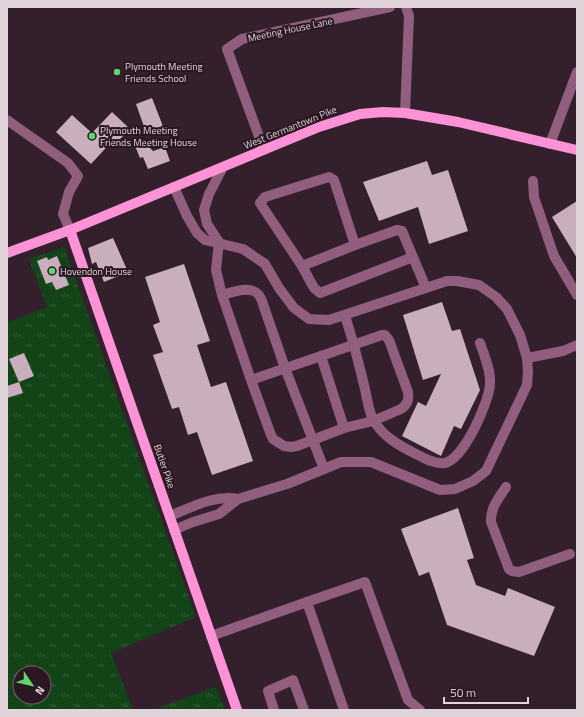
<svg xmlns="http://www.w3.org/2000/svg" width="584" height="717" font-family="'Titillium Web',sans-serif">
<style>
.park{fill:url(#park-tufts);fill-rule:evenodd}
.building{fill:#c9afbe}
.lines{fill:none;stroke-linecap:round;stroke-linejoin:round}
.minor{stroke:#925e7e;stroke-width:10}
.major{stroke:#fd92d6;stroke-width:10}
.poi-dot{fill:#60d56b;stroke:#2a1722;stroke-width:1.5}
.labels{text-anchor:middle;stroke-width:4;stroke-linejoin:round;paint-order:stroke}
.street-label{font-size:10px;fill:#e0d3da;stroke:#2a1722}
.poi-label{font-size:10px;fill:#e0d3da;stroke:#2a1722;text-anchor:start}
</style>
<defs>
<pattern id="park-tufts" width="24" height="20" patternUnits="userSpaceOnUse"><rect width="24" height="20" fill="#124418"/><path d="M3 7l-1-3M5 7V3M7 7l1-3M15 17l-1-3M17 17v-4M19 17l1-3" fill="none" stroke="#345e39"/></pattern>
</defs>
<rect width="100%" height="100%" fill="#34202c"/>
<g class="park">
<path d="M64,247L196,617L111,653L133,710H7V323L47,307L29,259ZM20,673H44V697H20Z"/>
<path d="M216,687L225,710H153Z"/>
</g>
<g class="building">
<path d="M152,98L164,129L147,135L136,104Z"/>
<path d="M112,112L130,129L117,142L114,139L91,164L56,132L72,115L92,133Z"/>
<path d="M145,143L153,151L165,147L170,161L148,169L143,157L140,158L135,146Z"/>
<path d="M427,161L432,175L448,170L468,231L429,244L418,207L379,221L363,182Z"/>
<path d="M577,201V258L552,217Z"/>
<path d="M113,238L128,272L104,282L96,262L92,264L88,248Z"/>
<path d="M57,256L69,285L56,290L52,282L46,284L37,261L47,257L48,260Z"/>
<path d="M184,264L210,341L197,345L211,387L226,382L253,461L212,475L197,432L188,435L179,407L172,409L153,355L163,352L153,325L160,322L145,277Z"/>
<path d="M442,302L452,331L460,329L480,390L461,429L454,426L441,456L402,436L418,402L426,406L441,374L423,380L403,315Z"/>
<path d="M24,353L34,376L19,382L9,359Z"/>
<path d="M19,382L23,393L7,398V386Z"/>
<path d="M458,508L474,558L467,560L476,585L505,596L508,588L555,607L534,656L447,625L429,572L419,576L401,529Z"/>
</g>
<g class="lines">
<g class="minor">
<path d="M405,113L409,16L406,7"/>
<path d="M7,120L68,163L78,176L69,192L63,214L70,230"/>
<path d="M550,144L577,72"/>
<path d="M264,150L227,49L242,39L390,7"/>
<path d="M223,167L209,194L204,210L207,224L219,242L216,270L222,295L251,380L271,435L273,439L284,446L291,447L297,446L344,428L373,421L401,409C408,404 409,400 408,392L389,340L385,335H382L251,380"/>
<path d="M533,181L534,197L554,256L577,295"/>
<path d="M174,187L187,216L197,233L205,240L243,249L265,264L279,288L294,308L309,319L329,320L447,281H457L479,285L496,297L507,309L520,335L527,358L528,372L527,385L486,471L473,481L455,489L440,490L371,462H341L287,484L238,499L219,514L193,522L174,530"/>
<path d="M413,257L320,293L314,288L302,266L260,203L265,197L329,177L334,180L355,245L397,230L402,231L426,288"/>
<path d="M302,266L355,245"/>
<path d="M222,295C232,292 251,285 259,295C261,298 263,303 264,307L285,368L324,469"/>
<path d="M345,316C353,340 359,364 365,389C367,398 369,414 374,421C383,436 398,445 414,453C422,457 435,465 445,463C464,459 489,402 490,384C491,370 484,355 480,343"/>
<path d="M321,356L344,428"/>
<path d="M527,358L563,351L577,345"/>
<path d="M506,487C499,498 490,508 491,522L509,569L512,571L519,572L570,554"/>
<path d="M170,516C190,508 215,494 238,499"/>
<path d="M307,602L365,582L408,700L420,710"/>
<path d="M211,636L307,602L344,710"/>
<path d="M274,710L268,691L293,680L304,710"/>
</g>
<g class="major">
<path d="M70,230L237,710"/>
<path d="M7,253L70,230L319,127L360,114L383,112L405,113L458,122L577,150"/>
</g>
</g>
<g class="poi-dot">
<circle cx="117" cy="72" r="4"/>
<circle cx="92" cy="136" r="4"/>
<circle cx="52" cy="271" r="4"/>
</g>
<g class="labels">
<g class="street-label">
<text transform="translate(290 29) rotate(-12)" y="4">Meeting House Lane</text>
<text transform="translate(290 127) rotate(-22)" y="4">West Germantown Pike</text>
<text transform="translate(165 466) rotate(71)" y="4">Butler Pike</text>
</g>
<g class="poi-label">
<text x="125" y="70">Plymouth Meeting<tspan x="125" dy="12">Friends School</tspan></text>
<text x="100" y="134">Plymouth Meeting<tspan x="100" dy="12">Friends Meeting House</tspan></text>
<text x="60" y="275">Hovendon House</text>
</g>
</g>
<rect width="584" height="717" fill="none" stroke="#e0d3da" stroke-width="16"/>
<g transform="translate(32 685) rotate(125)"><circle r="19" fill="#2a1722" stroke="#73626c"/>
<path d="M0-3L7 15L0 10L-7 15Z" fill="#60d56b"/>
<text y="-6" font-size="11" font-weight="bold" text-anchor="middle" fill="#e0d3da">N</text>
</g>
<path d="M444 697v6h84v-6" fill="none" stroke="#e0d3da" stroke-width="2"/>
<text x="450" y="697" font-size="12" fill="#e0d3da" stroke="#2a1722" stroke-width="3" paint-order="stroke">50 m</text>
</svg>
